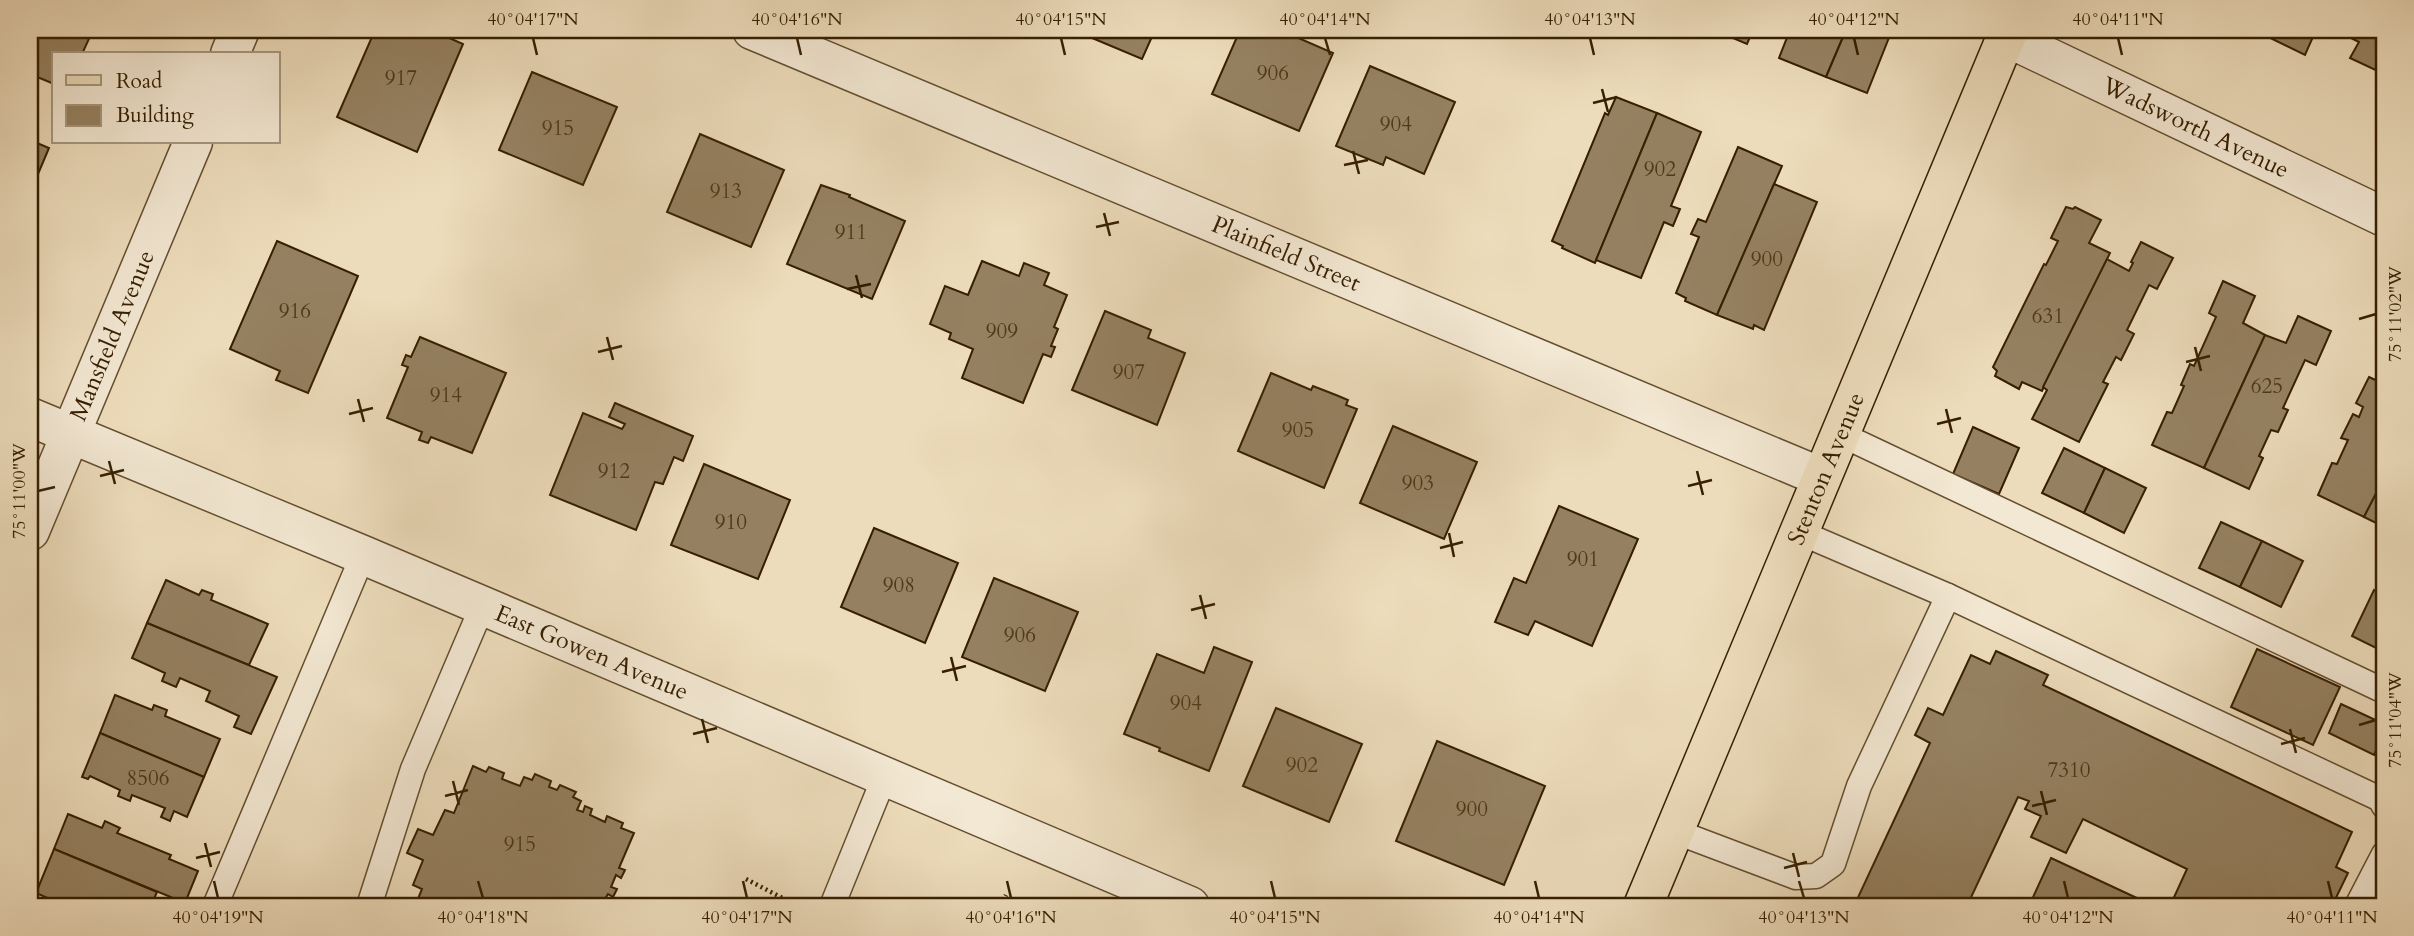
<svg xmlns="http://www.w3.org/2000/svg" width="2414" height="936" font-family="Cardo,serif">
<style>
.building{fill:#958161;stroke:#361f00;stroke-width:2}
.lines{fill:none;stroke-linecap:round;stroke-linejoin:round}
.lane-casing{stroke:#644e2f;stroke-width:27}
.street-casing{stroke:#644e2f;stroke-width:41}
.primary-casing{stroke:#361f00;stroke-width:41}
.path{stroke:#361f00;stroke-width:4.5;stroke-dasharray:2 3.5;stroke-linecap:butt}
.lane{stroke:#f3e8d3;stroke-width:24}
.street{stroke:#f3e8d3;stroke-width:38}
.primary{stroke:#eddcbb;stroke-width:38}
.ticks{fill:none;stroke:#361f00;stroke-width:2.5}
.labels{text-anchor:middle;stroke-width:5;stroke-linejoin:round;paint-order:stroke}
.number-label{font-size:21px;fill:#4e3818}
.street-label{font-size:24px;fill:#361f00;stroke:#f3e8d3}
.neatline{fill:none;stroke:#361f00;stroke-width:2.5}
.ticks-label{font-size:18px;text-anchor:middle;fill:#361f00}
</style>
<rect width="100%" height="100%" fill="#eddcbb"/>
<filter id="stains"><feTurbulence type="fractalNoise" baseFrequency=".00286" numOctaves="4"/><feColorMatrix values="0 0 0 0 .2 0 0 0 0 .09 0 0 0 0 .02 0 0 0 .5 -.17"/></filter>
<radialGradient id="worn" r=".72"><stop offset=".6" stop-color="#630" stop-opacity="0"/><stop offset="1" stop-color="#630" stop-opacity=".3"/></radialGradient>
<g class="building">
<path d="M30,30H93L82,54H54V84L30,74Z"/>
<path d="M375,30H431L463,44L417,152L337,117Z"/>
<path d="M1073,30H1155L1142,59Z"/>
<path d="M1240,30H1280L1333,53L1299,131L1212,94Z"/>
<path d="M1714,30H1753L1747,44Z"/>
<path d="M1790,30H1846L1826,77L1779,58Z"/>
<path d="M1846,30H1892L1867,93L1826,77Z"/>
<path d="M2254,30H2316L2305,55Z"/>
<path d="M2350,30H2384V74L2350,58L2359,42L2347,36Z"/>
<path d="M1370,66L1455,102L1424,174L1386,157L1383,165L1336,146Z"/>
<path d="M532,72L617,107L583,185L499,150Z"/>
<path d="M1616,97L1657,113L1595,263L1562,248L1563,246L1552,241L1605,113L1608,115Z"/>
<path d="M1657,113L1701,132L1671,206L1680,209L1673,226L1664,222L1641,278L1596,260Z"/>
<path d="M700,134L784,170L751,247L667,212Z"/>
<path d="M30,140L49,148L30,193Z"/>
<path d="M1738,147L1782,166L1717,315L1685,301L1686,298L1676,293L1699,237L1691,234L1698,219L1706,222Z"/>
<path d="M1774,184L1817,202L1764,330L1754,325L1753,329L1717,315Z"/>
<path d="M821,185L850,195L849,197L905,221L872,299L787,264Z"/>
<path d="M2066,207L2073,209L2075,207L2101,220L2089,243L2110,253L2042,391L2022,382L2019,389L1995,376L1997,371L1993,367L2044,264L2046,265L2058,241L2051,238Z"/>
<path d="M277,241L358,276L308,393L276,380L280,371L230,349Z"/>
<path d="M2141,242L2173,258L2157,289L2149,285L2127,330L2134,334L2121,360L2116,357L2103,382L2108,384L2079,442L2032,419L2047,390L2043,387L2107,259L2129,271L2133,263L2131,262Z"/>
<path d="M982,261L1019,276L1024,263L1049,273L1044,285L1067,295L1054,327L1058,329L1051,346L1055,347L1051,357L1043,354L1023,403L962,378L973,349L949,339L951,333L930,324L945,286L968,295Z"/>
<path d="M2223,281L2255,296L2243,323L2265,335L2204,468L2152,445L2167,412L2172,413L2184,386L2181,385L2190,364L2194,366L2216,317L2209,313Z"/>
<path d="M1105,311L1151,330L1148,338L1185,353L1157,425L1072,390Z"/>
<path d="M2298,316L2331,331L2316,365L2305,360L2283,408L2288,410L2278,432L2271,430L2259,456L2263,458L2249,489L2204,468L2265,335L2286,343Z"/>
<path d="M420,337L506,373L472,453L431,437L428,443L419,440L422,432L387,418L408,367L402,365L406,355L411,357Z"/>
<path d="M1271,373L1311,390L1313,386L1336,395L1348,400L1346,405L1357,409L1324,488L1238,451Z"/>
<path d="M2369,377L2384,384V478L2364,517L2318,495L2332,463L2337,464L2348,440L2341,438L2353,414L2359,417L2363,407L2356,403Z"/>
<path d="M615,403L693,436L683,461L674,457L663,484L655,482L636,530L550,495L583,413L622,429L625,424L609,417Z"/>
<path d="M1393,426L1477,462L1444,539L1360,503Z"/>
<path d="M1973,427L2019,448L1999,494L1953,474Z"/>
<path d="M2064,448L2105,468L2084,513L2042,493Z"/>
<path d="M704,464L790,500L758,579L671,545Z"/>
<path d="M2105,468L2146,488L2124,533L2084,513Z"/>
<path d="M2384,478V527L2364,517Z"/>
<path d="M1559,506L1638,539L1592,646L1535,621L1528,635L1495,622L1514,578L1526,583Z"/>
<path d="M2221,522L2262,541L2240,587L2199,568Z"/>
<path d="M874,528L958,563L925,643L841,607Z"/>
<path d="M2262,541L2303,561L2281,607L2240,587Z"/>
<path d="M994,578L1078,612L1045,691L962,657Z"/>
<path d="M166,580L199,595L202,590L213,594L211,600L268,624L249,665L147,623Z"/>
<path d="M2374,590L2384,596V652L2352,636Z"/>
<path d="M147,623L277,677L251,734L234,727L239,716L206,701L210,691L180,678L176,687L162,681L165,673L132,658Z"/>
<path d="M1214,647L1252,662L1209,771L1159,751L1160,748L1124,734L1157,654L1204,673Z"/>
<path d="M2257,649L2340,687L2313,745L2231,707Z"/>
<path d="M1996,651L2048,675L2043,685L2352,832L2336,867L2348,873L2332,906H2170L2187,869L2083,819L2066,853L2031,837L2041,816L2025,809L2029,801L2018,797L1967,906H1854L1930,743L1915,735L1928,708L1943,715L1971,655L1990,664Z"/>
<path d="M115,695L152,710L154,705L167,710L165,716L220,739L204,777L100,733Z"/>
<path d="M2341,704L2384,724V733L2374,755L2329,733Z"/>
<path d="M1276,708L1362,744L1329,822L1243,786Z"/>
<path d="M100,733L204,777L187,817L174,811L170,821L161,817L165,808L132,795L130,801L118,796L120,790L90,776L88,779L82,777Z"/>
<path d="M1437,741L1545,786L1504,885L1396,841Z"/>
<path d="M473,766L486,772L489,767L504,773L502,779L520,786L524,777L532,780L535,774L551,781L549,787L557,790L560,785L576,792L573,797L581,801L577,810L583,812L585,806L592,809L590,815L605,822L607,816L623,823L621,828L634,833L619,868L625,870L621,878L616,875L611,887L617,889L613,897L608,894L605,899L623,906H415L422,889L413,885L423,860L407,853L418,829L433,835L445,810L454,813Z"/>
<path d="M68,814L102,828L105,821L120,828L117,833L171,855L169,859L198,871L185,903L54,849Z"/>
<path d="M54,849L157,892L151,906H66L36,893Z"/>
<path d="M2051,858L2154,906H2029Z"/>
</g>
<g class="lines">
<defs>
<g id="lane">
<path d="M1840,434L2384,691"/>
<path d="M1799,532L1948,596L2380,799L2384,806"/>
<path d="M1674,831L1796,877L1816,876L1833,864L1859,786L1948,596"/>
<path d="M215,906L363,555"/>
<path d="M369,906L413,769L482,607"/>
<path d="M832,906L884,778"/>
<path d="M2357,906L2384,854"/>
</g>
<g id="street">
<path id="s1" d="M752,30L1821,477"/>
<path id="s2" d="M2006,37L2384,217"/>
<path d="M230,54L240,30"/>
<path id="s3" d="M30,417L363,555L1190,906"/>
<path id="s4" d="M30,531L193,142"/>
</g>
<g id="primary">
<path id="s5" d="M1643,906L2009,30"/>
</g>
</defs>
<use href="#lane" class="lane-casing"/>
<use href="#street" class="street-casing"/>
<use href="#primary" class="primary-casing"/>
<g class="path">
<path d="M746,879L790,902"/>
<path d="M1001,906L1006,895"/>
</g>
<use href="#lane" class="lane"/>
<use href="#street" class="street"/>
<use href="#primary" class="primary"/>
</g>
<path class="ticks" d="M533,38L537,55M797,38L801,55M1061,38L1065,55M1325,38L1330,55M1590,38L1594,55M1854,38L1858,55M2118,38L2122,55M1602,89L1608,112M1593,103L1617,97M1353,151L1359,174M1344,165L1368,160M1104,213L1110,236M1096,227L1119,222M856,275L862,298M847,289L871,284M2359,319L2376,314M607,337L613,360M2195,347L2201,371M598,352L622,346M2186,362L2210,356M358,399L364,422M1946,409L1952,433M349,414L373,408M1937,424L1961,418M109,461L115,484M1697,471L1703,495M100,476L124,470M1688,486L1712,480M38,491L55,487M1449,533L1454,557M1440,548L1463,542M1200,595L1206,619M1191,610L1215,604M951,657L957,681M942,672L966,666M702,719L708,743M2359,725L2376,720M2290,729L2296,753M693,734L717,728M2281,744L2305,738M453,781L459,805M2041,791L2047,815M445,796L468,790M2032,806L2056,800M205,843L211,867M1793,853L1799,877M196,858L220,852M1784,868L1807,862M214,881L218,898M478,881L483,898M743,881L747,898M1007,881L1011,898M1271,881L1275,898M1535,881L1539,898M1799,881L1804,898M2064,881L2068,898M2328,881L2332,898"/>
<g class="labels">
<g class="number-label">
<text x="1273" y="80">906</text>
<text x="401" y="85">917</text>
<text x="1396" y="131">904</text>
<text x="558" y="135">915</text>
<text x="1660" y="176">902</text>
<text x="726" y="198">913</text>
<text x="851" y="239">911</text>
<text x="1767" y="266">900</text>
<text x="295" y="318">916</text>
<text x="2048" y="323">631</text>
<text x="1002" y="338">909</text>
<text x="1129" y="379">907</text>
<text x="2267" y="393">625</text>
<text x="446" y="402">914</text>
<text x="1298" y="437">905</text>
<text x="614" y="478">912</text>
<text x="1418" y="490">903</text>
<text x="731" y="529">910</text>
<text x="1583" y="566">901</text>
<text x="899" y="592">908</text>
<text x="1020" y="642">906</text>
<text x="1186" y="710">904</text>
<text x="1302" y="772">902</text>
<text x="2069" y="777">7310</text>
<text x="148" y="785">8506</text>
<text x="1472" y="816">900</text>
<text x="520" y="851">915</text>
</g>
<g class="street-label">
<text dy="8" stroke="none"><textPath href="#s2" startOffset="210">Wadsworth Avenue</textPath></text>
<text dy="8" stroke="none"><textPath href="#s1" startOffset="579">Plainfield Street</textPath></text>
<text dy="8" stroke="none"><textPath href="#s4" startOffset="212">Mansfield Avenue</textPath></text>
<text dy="8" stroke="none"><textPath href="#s5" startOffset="474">Stenton Avenue</textPath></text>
<text dy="8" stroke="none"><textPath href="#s3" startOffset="609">East Gowen Avenue</textPath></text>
</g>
</g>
<rect width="2414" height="936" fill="none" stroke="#eddcbb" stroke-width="77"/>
<rect x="52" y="52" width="228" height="91" fill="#f3e8d3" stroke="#a7987f" stroke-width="2"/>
<rect x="66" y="75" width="35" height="10" fill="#eddcbb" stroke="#a7987f" stroke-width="2"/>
<text x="116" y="88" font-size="21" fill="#361f00">Road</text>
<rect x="66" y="105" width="35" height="21" fill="#958161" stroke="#a7987f" stroke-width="2"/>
<text x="116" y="122" font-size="21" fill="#361f00">Building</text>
<rect x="38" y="38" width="2338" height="860" class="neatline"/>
<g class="ticks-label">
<text x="533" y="25">40°04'17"N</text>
<text x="797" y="25">40°04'16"N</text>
<text x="1061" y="25">40°04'15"N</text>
<text x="1325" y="25">40°04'14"N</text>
<text x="1590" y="25">40°04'13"N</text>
<text x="1854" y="25">40°04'12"N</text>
<text x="2118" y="25">40°04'11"N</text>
<text transform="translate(2395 314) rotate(-90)" y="6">75°11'02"W</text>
<text transform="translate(19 491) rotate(-90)" y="6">75°11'00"W</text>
<text transform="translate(2395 720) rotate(-90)" y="6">75°11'04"W</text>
<text x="218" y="923">40°04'19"N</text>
<text x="483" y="923">40°04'18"N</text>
<text x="747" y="923">40°04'17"N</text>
<text x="1011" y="923">40°04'16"N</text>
<text x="1275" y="923">40°04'15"N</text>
<text x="1539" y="923">40°04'14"N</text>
<text x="1804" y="923">40°04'13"N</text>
<text x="2068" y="923">40°04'12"N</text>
<text x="2332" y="923">40°04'11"N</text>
</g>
<rect width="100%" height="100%" filter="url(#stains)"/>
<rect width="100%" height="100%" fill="url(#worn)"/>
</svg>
